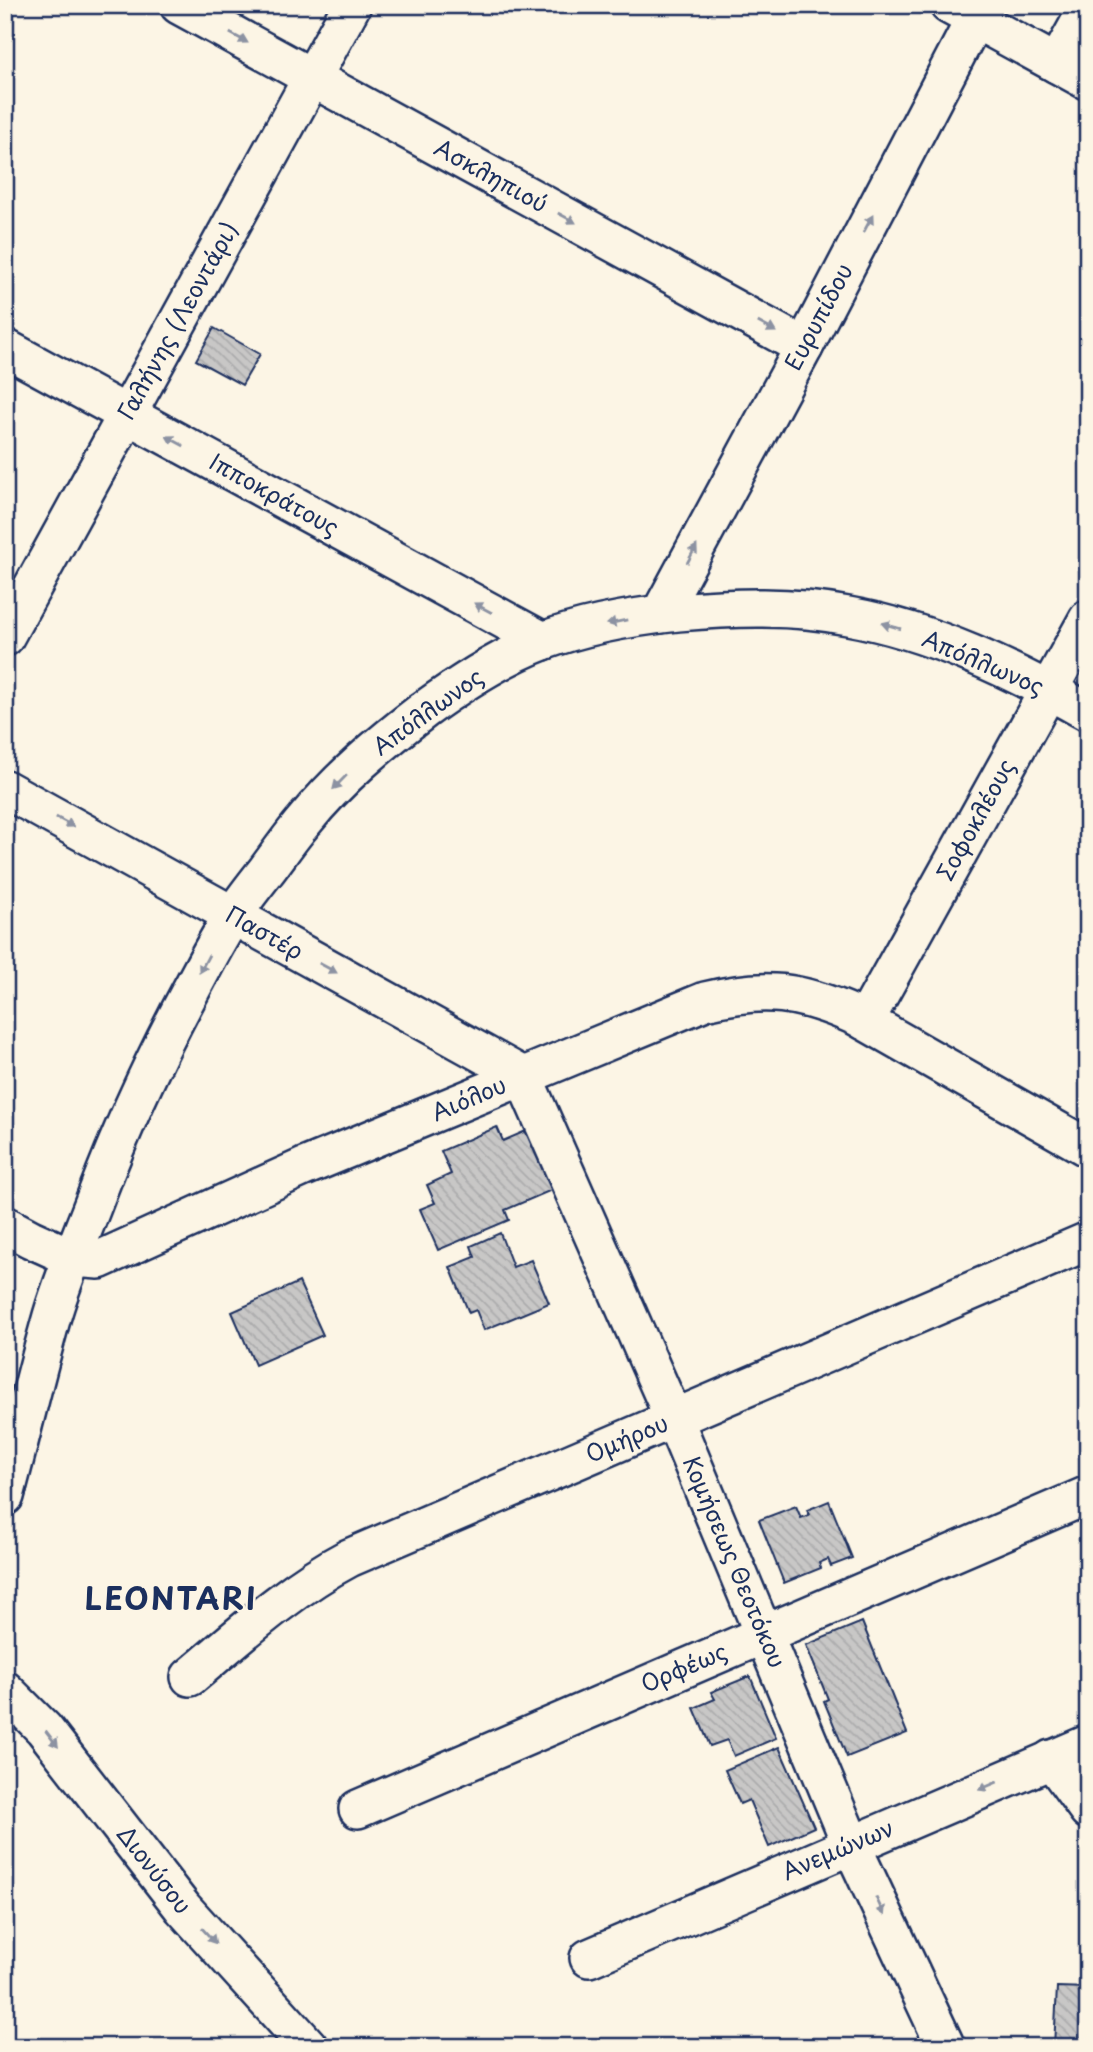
<svg xmlns="http://www.w3.org/2000/svg" width="1093" height="2052" font-family="'Playpen Sans',sans-serif">
<style>
.building{fill:url(#building-back-hatch);stroke:#1b2f5e;stroke-width:2}
.lines{fill:none;stroke-linecap:round;stroke-linejoin:round}
.minor-casing{stroke:#1b2f5e;stroke-width:42}
.minor{stroke:#fcf5e5;stroke-width:37}
.oneway{fill:#8c92a2}
.labels{text-anchor:middle;stroke-width:5;stroke-linejoin:round;paint-order:stroke}
.street-label{font-size:23px;fill:#1b2f5e;stroke:#fcf5e5}
.district-label{font-size:30px;font-weight:bold;letter-spacing:2px;fill:#1b2f5e;stroke:#fcf5e5}
</style>
<defs>
<pattern id="building-back-hatch" width="6" height="6" patternUnits="userSpaceOnUse" patternTransform="scale(1.75)"><rect width="6" height="6" fill="#c8c7c6"/><path d="M-1 5l2 2M0 0l6 6M5-1l2 2" fill="none" stroke="#ababac"/></pattern>
</defs>
<rect width="100%" height="100%" fill="#fcf5e5"/>
<filter id="ink" filterUnits="userSpaceOnUse"><feTurbulence type="fractalNoise" baseFrequency=".0143" numOctaves="2"/><feDisplacementMap in="SourceGraphic" scale="14" xChannelSelector="R" yChannelSelector="G"/><feConvolveMatrix kernelMatrix="1 2 1 2 8 2 1 2 1" color-interpolation-filters="sRGB"/></filter>
<g filter="url(#ink)">
<g class="building">
<path d="M5,5H16L5,26Z"/>
<path d="M214,328L260,354L242,385L196,360Z"/>
<path d="M497,1127L503,1141L528,1130L554,1189L505,1210L509,1220L438,1250L420,1209L435,1203L427,1185L451,1174L441,1151Z"/>
<path d="M500,1233L513,1267L531,1260L549,1303L484,1330L476,1310L469,1313L450,1267L475,1257L471,1246Z"/>
<path d="M299,1282L323,1335L255,1365L232,1312Z"/>
<path d="M829,1501L852,1558L831,1566L828,1559L819,1563L821,1568L784,1583L759,1520L796,1506L801,1518L809,1515L807,1510Z"/>
<path d="M862,1622L907,1733L847,1757L824,1701L828,1699L806,1645Z"/>
<path d="M750,1676L776,1738L734,1756L727,1740L710,1746L694,1708L715,1699L711,1692Z"/>
<path d="M779,1747L814,1827L769,1847L749,1800L740,1804L725,1770Z"/>
<path d="M1057,1987L1088,1988V2047H1054Z"/>
</g>
<g class="lines">
<defs>
<g id="minor">
<path d="M179,5L804,347"/>
<path d="M949,5L1088,81"/>
<path d="M1057,64L1088,8"/>
<path d="M5,348L543,641"/>
<path d="M660,614L804,347L975,19"/>
<path d="M5,637L352,5"/>
<path d="M5,789L523,1076L674,1419L851,1844L946,2047"/>
<path d="M865,1021L1088,619"/>
<path d="M5,1225L31,1239L73,1258L99,1260L304,1167L705,1001C765,986 800,991 856,1016L1088,1148"/>
<path d="M5,1496C21,1436 35,1376 52,1316C64,1275 82,1234 97,1194C124,1123 156,1055 192,988C205,964 217,940 232,917C242,901 254,886 266,871C279,854 291,836 305,820C339,778 381,743 424,710C461,683 501,657 543,641C585,625 633,617 678,612C734,607 792,605 848,616C932,631 1013,670 1088,712"/>
<path d="M190,1677C241,1634 290,1589 349,1558L1088,1241"/>
<path d="M5,1690L44,1729L183,1908L309,2047"/>
<path d="M1051,1759L1088,1810"/>
<path d="M358,1809L1088,1495"/>
<path d="M589,1958L1088,1744"/>
</g>
</defs>
<use href="#minor" class="minor-casing"/>
<use href="#minor" class="minor"/>
</g>
<defs><path id="oneway-solid" d="M-6-.8H1V-3.2L6.5 0L1 3.2V.8H-6Z" transform="scale(1.75)"/></defs>
<g class="oneway">
<use href="#oneway-solid" transform="translate(239 38) rotate(29)"/>
<use href="#oneway-solid" transform="translate(567 218) rotate(29)"/>
<use href="#oneway-solid" transform="translate(868 224) rotate(-62)"/>
<use href="#oneway-solid" transform="translate(767 327) rotate(29)"/>
<use href="#oneway-solid" transform="translate(175 441) rotate(-151)"/>
<use href="#oneway-solid" transform="translate(692 554) rotate(-62)"/>
<use href="#oneway-solid" transform="translate(483 608) rotate(-151)"/>
<use href="#oneway-solid" transform="translate(617 622) rotate(169)"/>
<use href="#oneway-solid" transform="translate(891 626) rotate(-164)"/>
<use href="#oneway-solid" transform="translate(340 782) rotate(134)"/>
<use href="#oneway-solid" transform="translate(65 822) rotate(29)"/>
<use href="#oneway-solid" transform="translate(204 964) rotate(118)"/>
<use href="#oneway-solid" transform="translate(328 968) rotate(29)"/>
<use href="#oneway-solid" transform="translate(52 1739) rotate(52)"/>
<use href="#oneway-solid" transform="translate(988 1786) rotate(157)"/>
<use href="#oneway-solid" transform="translate(880 1906) rotate(65)"/>
<use href="#oneway-solid" transform="translate(209 1936) rotate(48)"/>
</g>
</g>
<g class="labels">
<g class="street-label">
<text transform="translate(491 176) rotate(29)" y="8">Ασκληπιού</text>
<text transform="translate(819 317) rotate(-62)" y="8">Ευρυπίδου</text>
<text transform="translate(178 321) rotate(-61)" y="8">Γαλήνης (Λεοντάρι)</text>
<text transform="translate(274 495) rotate(29)" y="8">Ιπποκράτους</text>
<text transform="translate(983 663) rotate(23)" y="8">Απόλλωνος</text>
<text transform="translate(428 712) rotate(-36)" y="8">Απόλλωνος</text>
<text transform="translate(976 820) rotate(-61)" y="8">Σοφοκλέους</text>
<text transform="translate(264 933) rotate(29)" y="8">Παστέρ</text>
<text transform="translate(469 1099) rotate(-23)" y="8">Αιόλου</text>
<text transform="translate(627 1439) rotate(-23)" y="8">Ομήρου</text>
<text transform="translate(734 1562) rotate(67)" y="8">Κομήσεως Θεοτόκου</text>
<text transform="translate(684 1668) rotate(-23)" y="8">Ορφέως</text>
<text transform="translate(838 1850) rotate(-23)" y="8">Ανεμώνων</text>
<text transform="translate(154 1870) rotate(52)" y="8">Διονύσου</text>
</g>
<g class="district-label">
<text x="171" y="1610">LEONTARI</text>
</g>
</g>
<rect width="1093" height="2052" fill="none" stroke="#fcf5e5" stroke-width="28"/>
<rect x="14" y="14" width="1065" height="2024" fill="none" stroke="#1b2f5e" stroke-width="2.5" filter="url(#ink)"/>
</svg>
